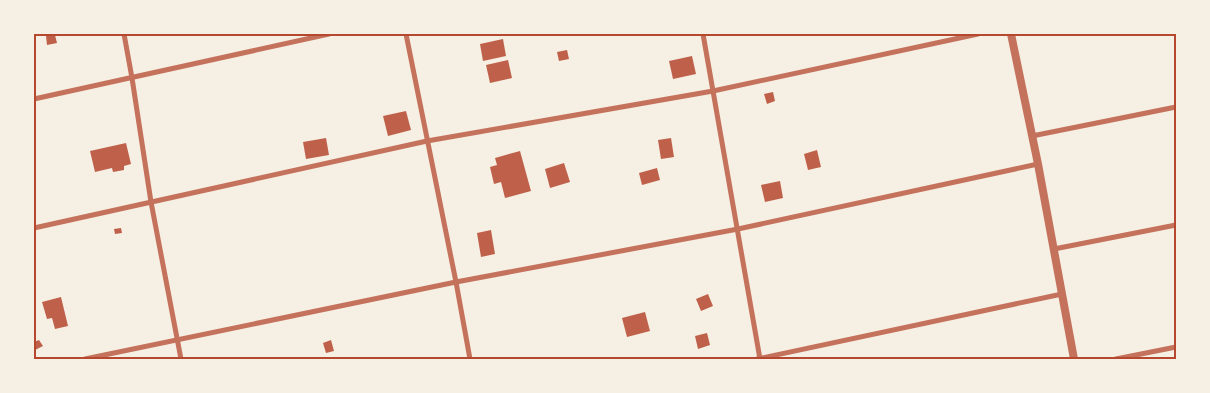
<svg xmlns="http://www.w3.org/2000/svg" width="1210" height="393" font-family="'IBM Plex Serif',serif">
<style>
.building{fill:#bf614a}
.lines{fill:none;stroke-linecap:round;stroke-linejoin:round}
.minor{stroke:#c5725c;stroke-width:5}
.tertiary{stroke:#c5725c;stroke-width:8}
.neatline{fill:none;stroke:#b5482f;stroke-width:2}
</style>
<rect width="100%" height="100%" fill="#f6efe4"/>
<g class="building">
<path d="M55,35L57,43L47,45L46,36Z"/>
<path d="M503,39L506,56L483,61L480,44Z"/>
<path d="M567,50L569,59L559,61L557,52Z"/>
<path d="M692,56L696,74L673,79L669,61Z"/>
<path d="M508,60L512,78L490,83L486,65Z"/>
<path d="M773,92L775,101L767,104L764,94Z"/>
<path d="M406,111L411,130L388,136L383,116Z"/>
<path d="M326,138L329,155L306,159L303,142Z"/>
<path d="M671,138L674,157L661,159L658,140Z"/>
<path d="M126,143L131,164L124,166V170L113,172L112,168L95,172L90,151Z"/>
<path d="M817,150L821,167L808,170L804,154Z"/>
<path d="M520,151L531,191L505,198L501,182L494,184L490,167L497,165L495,158Z"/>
<path d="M564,163L570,182L550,188L545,169Z"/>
<path d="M657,168L660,180L642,185L639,173Z"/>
<path d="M780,181L783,198L765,202L761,185Z"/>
<path d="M121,228L122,233L115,234L114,229Z"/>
<path d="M491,230L495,254L481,257L477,233Z"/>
<path d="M708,294L713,306L701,311L696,299Z"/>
<path d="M61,297L68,326L55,329L52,318L47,319L42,302Z"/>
<path d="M645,312L650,331L627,337L622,318Z"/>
<path d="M707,333L710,345L698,349L695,336Z"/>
<path d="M39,340L43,346L35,350L34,342Z"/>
<path d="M331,340L334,351L326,353L323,343Z"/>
</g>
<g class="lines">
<g class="minor">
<path d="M124,34L132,78L151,202L181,359"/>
<path d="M406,34L456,282L470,359"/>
<path d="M703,34L760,359"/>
<path d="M34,99L329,34"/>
<path d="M1032,136L1176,107"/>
<path d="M34,228L427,141L713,91L978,34"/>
<path d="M1054,249L1176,225"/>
<path d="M85,359L456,282L738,229L1038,164"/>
<path d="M757,359L1062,294"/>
<path d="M1116,359L1176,347"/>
</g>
<path class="tertiary" d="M1011,34L1038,164L1074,359"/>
</g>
<rect width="1210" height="393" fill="none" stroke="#f6efe4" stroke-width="70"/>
<rect x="35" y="35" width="1140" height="323" class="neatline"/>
</svg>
